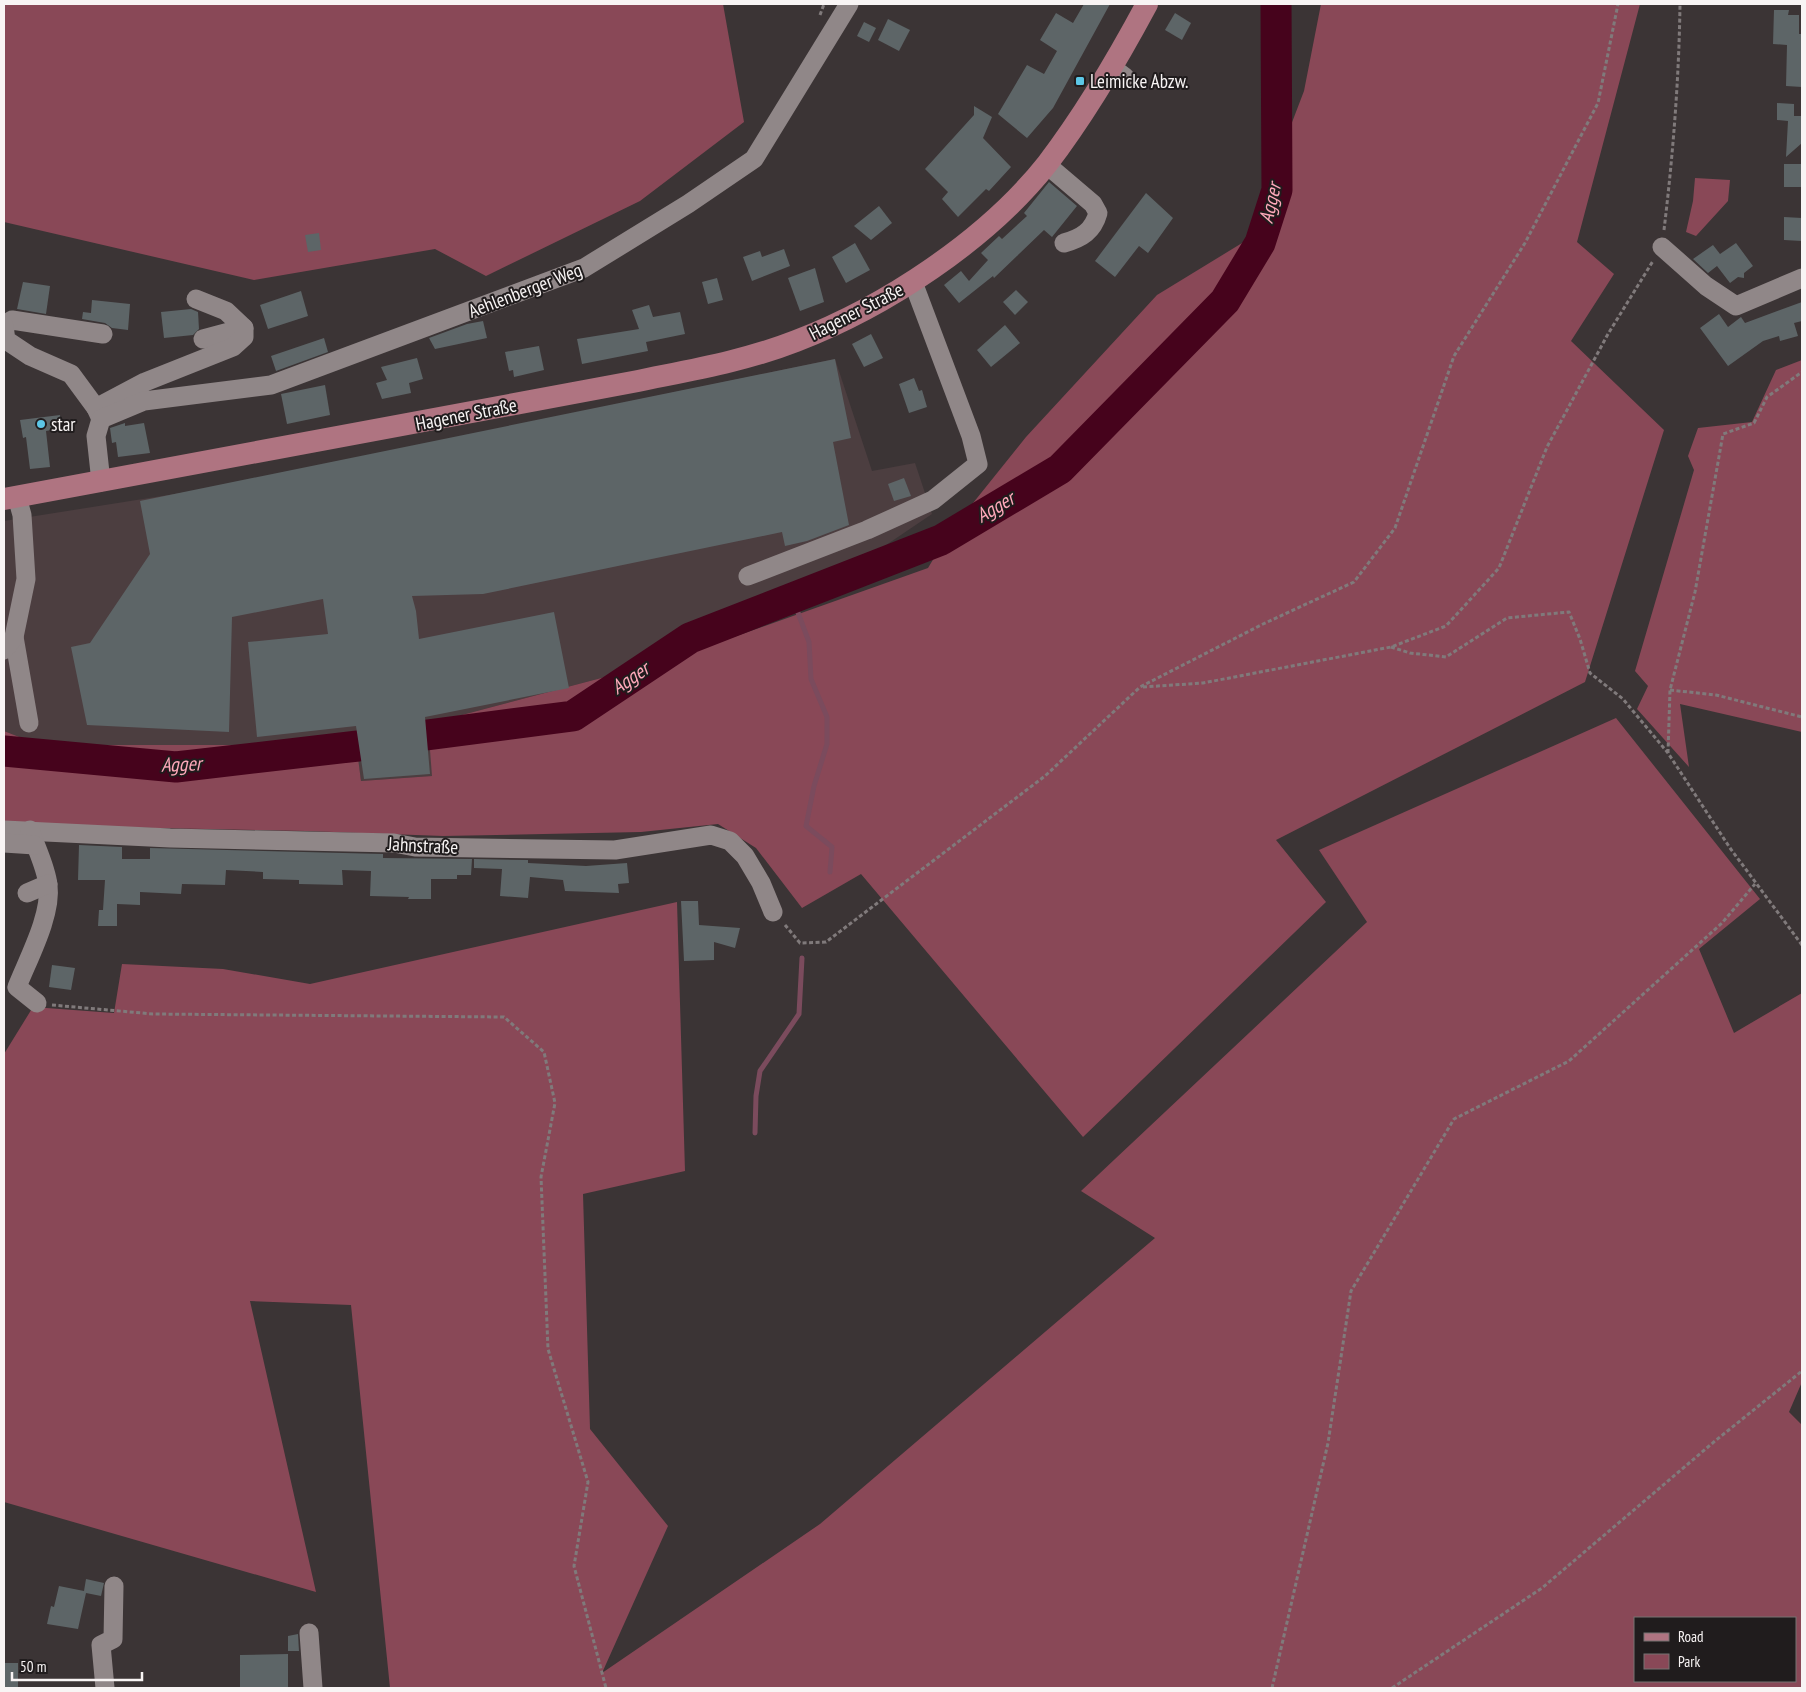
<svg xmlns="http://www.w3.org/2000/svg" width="1806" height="1692" font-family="'PT Sans Narrow',sans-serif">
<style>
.built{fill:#4c3e40}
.green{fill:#894857;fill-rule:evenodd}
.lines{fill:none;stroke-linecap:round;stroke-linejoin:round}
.stream{stroke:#7b4b5d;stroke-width:5}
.river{stroke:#46031c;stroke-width:31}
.building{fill:#5d6567}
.path{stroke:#807a7b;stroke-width:3;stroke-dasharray:4 2.5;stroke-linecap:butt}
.minor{stroke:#908788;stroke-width:19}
.major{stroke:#af7481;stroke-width:22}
.poi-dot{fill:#5cc7e7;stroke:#201c1d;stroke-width:2}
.labels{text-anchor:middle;stroke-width:4;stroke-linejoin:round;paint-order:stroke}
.poi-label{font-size:19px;fill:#f8f4f4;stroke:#201c1d;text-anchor:start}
.street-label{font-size:19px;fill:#f8f4f4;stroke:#201c1d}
.water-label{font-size:20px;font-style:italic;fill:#fea9ba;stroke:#201c1d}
</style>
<rect width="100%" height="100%" fill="#3b3435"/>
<path class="built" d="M835,359L872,471L915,463L932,514L855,566L669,660L428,724L433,776L361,781L354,735L239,745H77L22,738L4,731V521L206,489Z"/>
<g class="green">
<path d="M4,4H723L744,122L640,201L486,276L435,249L254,280L4,222Z"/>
<path d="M1321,4H1640L1577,242L1614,274L1571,341L1664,430L1585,682L1276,840L1326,902L1083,1137L861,874L802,908L756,848L718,824L641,832L443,836L306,831L4,825V731L22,738L77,745H239L355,735L361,781L432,776L428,724L669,660L928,568L949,533L1026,437L1157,295L1247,240L1304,91Z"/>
<path d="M1695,178L1730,180L1728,201L1696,236L1686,232L1693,201Z"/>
<path d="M1802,360V732L1680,704L1689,767L1637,709L1648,686L1635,671L1694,470L1688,456L1698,428L1752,422L1776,370Z"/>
<path d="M1616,718L1760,899L1699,949L1734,1033L1802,993V1382L1789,1412L1802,1425V1688H390L351,1305L250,1301L316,1592L4,1502V1054L33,1007L114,1013L122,964L223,969L310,984L677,902L685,1171L583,1194L590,1429L668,1526L602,1673L820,1524L1155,1238L1081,1191L1367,922L1319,850ZM1635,1618H1795V1681H1635Z"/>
</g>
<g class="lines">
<g class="stream">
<path d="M809,591L797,610L809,642L811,679L827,717V744L814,786L806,826L832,847L830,872"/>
<path d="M755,1133L756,1096L760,1071L799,1014L802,958"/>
</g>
<g class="river">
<path d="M427,735L573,716L690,638L941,540L1060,469L1225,301L1260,243L1277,190L1276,4"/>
<path d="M4,751L176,767L358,746"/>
</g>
</g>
<g class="building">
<path d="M1084,4H1110L1053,108L1027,138L998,114L1027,65L1044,74L1057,51L1040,40L1056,13L1073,23Z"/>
<path d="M1774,10H1789L1788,15H1799V34H1802V87L1786,86L1787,45L1773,44Z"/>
<path d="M1175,13L1191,23L1182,40L1165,30Z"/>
<path d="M888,19L910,30L899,51L878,40Z"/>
<path d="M864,22L876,28L869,42L857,36Z"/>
<path d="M1777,103L1794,104V116H1802V143L1786,157L1788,121L1777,120Z"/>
<path d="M974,106L992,117L983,138L1011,167L989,191L986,189L958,217L942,199L948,192L925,169L974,115Z"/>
<rect x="1784" y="164" width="18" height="23"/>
<path d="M1049,182L1077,206L1052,237L1044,230L994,278L993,276L959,303L944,285L961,271L969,281L988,260L981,253L999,236L1002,239L1027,216L1024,213Z"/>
<path d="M1146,193L1173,218L1148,253L1139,246L1115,277L1095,261Z"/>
<path d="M879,206L892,223L871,240L854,226Z"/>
<path d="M1784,217L1802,218V241L1784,240Z"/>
<path d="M319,233L321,250L308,252L305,235Z"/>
<path d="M855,243L870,270L846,283L832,257Z"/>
<path d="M1736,243L1753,266L1744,273V278L1738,277L1730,283L1717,266L1708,273L1693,259L1713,245L1720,254Z"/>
<path d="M784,249L790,266L752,281L743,257L760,251L762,257Z"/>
<path d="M815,268L824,302L800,311L788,278Z"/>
<path d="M717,278L723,300L708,304L702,282Z"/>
<path d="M23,282L50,286L46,314L17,309Z"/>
<path d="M1016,290L1028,302L1015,315L1003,302Z"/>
<path d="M301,291L308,316L268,329L260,305Z"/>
<path d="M92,300L130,304L128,330L112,328L105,323L82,319L83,312L91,313Z"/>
<path d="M1802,302V321L1794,323L1798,336L1780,341L1779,336L1763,341L1728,366L1700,328L1719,314L1728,327L1741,317L1745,323Z"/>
<path d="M649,305L653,317L680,312L685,334L646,342L648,351L582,364L577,339L639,329L632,310Z"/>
<path d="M191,309L198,312L199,329L193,335L164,338L161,312Z"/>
<path d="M483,321L487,338L435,349L429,338L467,324Z"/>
<path d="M1005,325L1020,343L991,367L977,350Z"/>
<path d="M871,334L883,358L864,367L852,344Z"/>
<path d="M324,338L328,352L276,371L271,356Z"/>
<path d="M539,346L544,370L514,377L513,370L509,371L505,352Z"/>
<path d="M417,358L423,379L409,383L411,393L382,399L376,383L387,380L381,367Z"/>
<path d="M835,359L851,438L833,442L849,525L807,541L785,546L782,532L483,594L412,596L416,611L419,639L554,612L569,688L425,717L430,774L364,779L356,726L257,737L248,642L328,634L323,599L232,617L229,732L87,725L71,647L90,643L150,554L140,501Z"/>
<path d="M914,378L919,391L922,390L927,407L909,413L899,384Z"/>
<path d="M325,385L330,415L287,424L281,394Z"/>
<path d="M60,415L62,428L46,431L50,467L30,469L26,437L23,438L20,420Z"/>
<path d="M125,423V426L144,423L150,453L118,457L116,442L112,443L110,428Z"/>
<path d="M904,478L911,496L894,501L888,484Z"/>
<path d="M79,845L122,847V859H150V848L383,854V858L472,859L471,875H457V879H431V899H408L409,897L370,896L371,871L342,870L343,885L299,884V880L263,879V872L226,870L225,885L182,884L181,894L140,892V905L117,904V926H98L99,910H103L105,880H78Z"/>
<path d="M474,859L528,860V863L586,866L627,863L629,883L618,884L619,893L565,891L563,880L530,877L528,898L500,896L502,869L474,868Z"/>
<path d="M681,901H698L699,925L740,928L735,948L714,942V960L684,961Z"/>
<path d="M52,965L75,968L71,990L49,987Z"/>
<path d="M86,1579L104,1583L101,1596L86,1593L78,1629L47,1624L51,1606L54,1607L59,1586L84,1591Z"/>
<path d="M298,1634L299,1651H288V1636Z"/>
<path d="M288,1654V1687L240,1688V1655Z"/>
<rect x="4" y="1663" width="14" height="25"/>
</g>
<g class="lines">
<g class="path">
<path d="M820,15L824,4"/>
<path d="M1664,230C1673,155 1679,79 1680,4"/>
<path d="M1391,647L1410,653L1446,657L1507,618L1569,612L1580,639L1590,673L1623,699L1668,753L1730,848L1802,945"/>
<path d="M1143,687L1203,683L1391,647L1446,626L1499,568L1547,447L1608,334L1653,261"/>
<path d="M1670,690L1716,695L1802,717"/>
<path d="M1668,753L1670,690L1695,592L1723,434L1754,423L1767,397L1802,372"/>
<path d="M785,925L800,943L826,942L1045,776L1140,687L1263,624L1354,582L1395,528L1454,356L1525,243L1598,103L1618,4"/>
<path d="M52,1005L153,1014L504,1017L544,1052L555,1103L541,1177L548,1349L588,1482L574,1566L606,1688"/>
<path d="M1272,1688L1328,1443L1351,1291L1454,1119L1569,1061L1722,923L1755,884"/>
<path d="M1392,1688L1542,1588L1715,1441L1802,1371"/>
</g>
<g class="minor">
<path d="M1113,68L1125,77"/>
<path d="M1046,164L1093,204L1098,213C1093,231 1082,238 1064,243"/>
<path d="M1662,247L1706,286L1736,306L1802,278"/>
<path d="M4,325L12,320L103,334"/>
<path d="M4,326L6,340L30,356L71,374L96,408"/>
<path d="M203,339L244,328"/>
<path d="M101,419L96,408L145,382L233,347L244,337V328L226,311L196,299"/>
<path d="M101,482L96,436L101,419L144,401L271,385L584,268L688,204L754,159L849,4"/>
<path d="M748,576L867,530L933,500L978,464L971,436L913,282"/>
<path d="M14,637L29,723"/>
<path d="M4,650L14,637L26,579L22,515L17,497"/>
<path d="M4,830L170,838L394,843L415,847L615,850L711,835L730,841L745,856L761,883L773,912"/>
<path d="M30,830C36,848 46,867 48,885C52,915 28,959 17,987L37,1003"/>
<path d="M4,843L35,845"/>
<path d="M27,893L48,884"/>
<path d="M309,1633L313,1688"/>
<path d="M105,1688L101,1645L113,1639L114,1586"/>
</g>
<path class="major" d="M4,499L638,381C691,370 745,361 796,341C885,307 987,240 1047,164C1086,113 1117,60 1147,4"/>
</g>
<g class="poi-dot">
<rect x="1075" y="76" width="10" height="10" rx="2.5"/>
<circle cx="41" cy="424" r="5"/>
</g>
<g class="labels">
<g class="poi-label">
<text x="1090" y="88">Leimicke Abzw.</text>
<text x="51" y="431">star</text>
</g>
<g class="street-label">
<text transform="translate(525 290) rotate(-21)" y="7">Aehlenberger Weg</text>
<text transform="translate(856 311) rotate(-27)" y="7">Hagener Straße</text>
<text transform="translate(466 414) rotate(-11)" y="7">Hagener Straße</text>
<text transform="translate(423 845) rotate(3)" y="7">Jahnstraße</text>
</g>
<g class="water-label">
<text transform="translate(1270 203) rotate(-77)" y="7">Agger</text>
<text transform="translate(995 507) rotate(-31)" y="7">Agger</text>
<text transform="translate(630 678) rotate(-34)" y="7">Agger</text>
<text transform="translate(181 764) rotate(-2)" y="7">Agger</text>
</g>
</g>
<rect width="1806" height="1692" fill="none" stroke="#f8f4f4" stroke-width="10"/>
<rect x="1634" y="1617" width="162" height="65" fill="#201c1d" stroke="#767273"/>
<rect x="1644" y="1633" width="25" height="8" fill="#af7481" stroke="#767273"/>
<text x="1678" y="1642" font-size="15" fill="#f8f4f4">Road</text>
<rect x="1644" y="1654" width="25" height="15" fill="#894857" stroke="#767273"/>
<text x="1678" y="1667" font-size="15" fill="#f8f4f4">Park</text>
<path d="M12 1672v8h130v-8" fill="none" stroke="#f8f4f4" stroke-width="2.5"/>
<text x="20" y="1672" font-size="15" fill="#f8f4f4" stroke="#201c1d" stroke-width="4" paint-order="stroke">50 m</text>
</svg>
